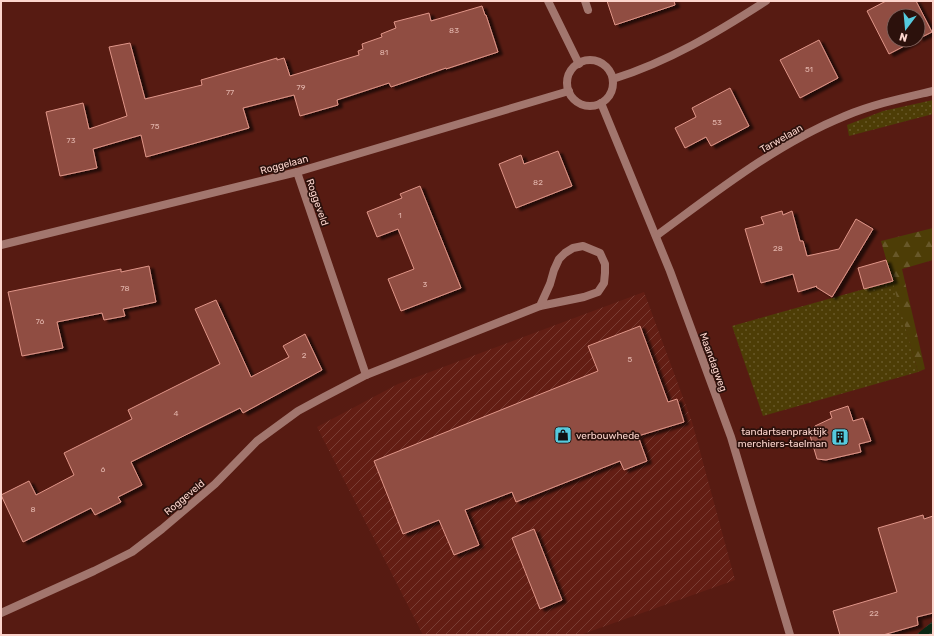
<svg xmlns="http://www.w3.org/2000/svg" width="934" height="636" font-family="Rubik,sans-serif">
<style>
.industrial{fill:url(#industrial-furrows)}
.grass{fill:url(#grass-dots)}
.forest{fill:url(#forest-firs)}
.water{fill:url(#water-waves)}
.building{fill:#904d42;stroke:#e09689;filter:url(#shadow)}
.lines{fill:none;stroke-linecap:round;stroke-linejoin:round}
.minor{stroke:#a2766e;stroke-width:8}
.tertiary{stroke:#a2766e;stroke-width:8}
.labels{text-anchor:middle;stroke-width:3.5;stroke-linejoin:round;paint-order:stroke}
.number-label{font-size:8px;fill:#e1b3aa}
.street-label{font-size:10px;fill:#fcd5cd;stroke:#2c110c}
.poi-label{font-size:10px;fill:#fcd5cd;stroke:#2c110c;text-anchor:end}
</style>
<defs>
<pattern id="industrial-furrows" width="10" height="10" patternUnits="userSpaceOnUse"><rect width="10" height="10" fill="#631e14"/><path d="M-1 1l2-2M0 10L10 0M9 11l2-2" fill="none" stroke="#7a3e35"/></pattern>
<pattern id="grass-dots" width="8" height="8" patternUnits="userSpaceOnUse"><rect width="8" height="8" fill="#4d3d06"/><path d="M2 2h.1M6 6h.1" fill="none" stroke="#685829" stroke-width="1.8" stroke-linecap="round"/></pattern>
<pattern id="forest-firs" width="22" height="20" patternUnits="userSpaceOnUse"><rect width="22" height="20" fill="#4d3d06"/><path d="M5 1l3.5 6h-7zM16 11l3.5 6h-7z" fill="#685829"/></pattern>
<pattern id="water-waves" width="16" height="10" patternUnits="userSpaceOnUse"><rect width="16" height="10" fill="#0b2714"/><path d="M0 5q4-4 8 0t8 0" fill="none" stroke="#2f4535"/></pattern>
<filter id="shadow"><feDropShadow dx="4.5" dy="2.5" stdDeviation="1" flood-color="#0009"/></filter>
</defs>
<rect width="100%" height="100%" fill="#571b12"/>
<path class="industrial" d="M644,292L692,422L735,580L580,635H423L317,427L398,384Z"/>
<g class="grass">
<path d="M933,100V114L849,136L847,125L883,111Z"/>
<path d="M893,281L918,372L763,416L732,326Z"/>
</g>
<path class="forest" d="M933,228V260L902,269L925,369L918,372L881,241Z"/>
<path class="water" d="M933,621V635H916Z"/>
<g class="building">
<path d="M607,1H674L675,5L615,25Z"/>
<path d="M886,1H916L932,32L918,39V16H894V40H916L889,54L867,11Z"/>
<path d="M482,6L485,15H486L498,52L446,69V68L391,87L389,83L337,100L338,105L300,116L294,95L243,108L249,128L146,157L141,135L93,149L97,168L60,176L46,112L83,103L89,129L127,116L109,47L130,43L145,99L202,85L201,80L277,58V60L284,58L290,76L359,55L358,51L363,49L362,44L382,37L381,34L396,28L394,22L429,13L431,21Z"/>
<path d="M819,40L838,78L800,98L780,60Z"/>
<path d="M730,88L749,126L711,146L706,137L685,148L675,128L696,117L692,108Z"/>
<path d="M558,151L572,186L516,208L499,164L521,155L524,164Z"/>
<path d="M420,186L461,288L401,311L388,279L414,269L398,229L377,237L367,212L402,198L400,194Z"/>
<path d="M782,211L783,215L792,211L800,241H803L807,256L839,249L856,219L873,229L832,297L816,287L817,286L798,292L793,274L761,283L745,229L764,224L761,217Z"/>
<path d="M886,260L893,281L864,289L858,268Z"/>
<path d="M149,266L156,302L123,309L125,316L104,320L102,313L57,322L63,348L22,356L8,292L121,269V272Z"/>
<path d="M216,300L251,377L289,357L283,346L305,334L322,370L243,413L240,408L131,462L142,485L118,497L121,502L95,515L91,508L23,542L1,495L29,481L36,495L74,475L64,453L132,419L128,410L220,364L195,309Z"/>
<path d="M640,326L668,402L677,399L684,422L638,436L647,461L624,470L620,461L516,502L512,492L465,510L479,545L454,555L439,520L403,534L374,461L598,371L588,346Z"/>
<path d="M848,406L853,421L863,418L871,441L859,444L861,452L826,460L817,459L809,432L815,426L832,418L830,412Z"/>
<path d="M923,515L924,519L933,516V613L917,617L918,625L883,635H840L833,611L897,592L878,528Z"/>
<path d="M534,529L562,600L540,609L512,538Z"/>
</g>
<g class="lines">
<g class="minor">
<path d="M585,1L588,10"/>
<path d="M613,79C668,62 718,32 766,1"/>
<path d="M601,103L670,271L731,437L790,635"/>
<path d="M297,172L366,375"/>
<path d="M656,236C716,192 776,144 845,116C874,104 903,98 933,91"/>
<path d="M1,613L94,571L132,552L162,529L215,484L257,441L298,411L322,398L366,375L540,306L584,297L598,292L604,283L605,273V264L600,253L583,246L573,248L565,253L559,259L554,270L550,284L540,306"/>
</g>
<g class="tertiary">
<path d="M548,1L579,64"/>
<circle cx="590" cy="83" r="23"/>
<path d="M1,245L297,172L569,91"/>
</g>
</g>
<defs>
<symbol id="shop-square" viewBox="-11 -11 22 22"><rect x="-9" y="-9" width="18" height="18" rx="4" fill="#55cade" stroke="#2c110c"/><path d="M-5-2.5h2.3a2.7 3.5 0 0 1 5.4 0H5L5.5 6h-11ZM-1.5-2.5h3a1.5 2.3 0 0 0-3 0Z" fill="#111"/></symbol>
<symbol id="building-square" viewBox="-11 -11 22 22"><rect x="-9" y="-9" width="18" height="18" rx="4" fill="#55cade" stroke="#2c110c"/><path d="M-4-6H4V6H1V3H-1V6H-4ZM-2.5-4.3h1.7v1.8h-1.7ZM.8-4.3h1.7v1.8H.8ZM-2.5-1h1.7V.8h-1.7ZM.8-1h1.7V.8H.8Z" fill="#111"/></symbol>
</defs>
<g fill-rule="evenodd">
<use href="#shop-square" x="553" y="425" width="20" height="20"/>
<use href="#building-square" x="830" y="427" width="20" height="20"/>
</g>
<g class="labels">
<g class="number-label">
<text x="454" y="33">83</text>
<text x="384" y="55">81</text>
<text x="809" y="72">51</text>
<text x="301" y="90">79</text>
<text x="230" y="95">77</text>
<text x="717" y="125">53</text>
<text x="155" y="129">75</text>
<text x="71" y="143">73</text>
<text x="538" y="185">82</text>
<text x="400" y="218">1</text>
<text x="778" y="251">28</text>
<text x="425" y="287">3</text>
<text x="125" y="291">78</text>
<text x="40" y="324">76</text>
<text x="304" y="358">2</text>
<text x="630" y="362">5</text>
<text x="176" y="416">4</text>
<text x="103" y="472">6</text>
<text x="33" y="512">8</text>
<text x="874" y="616">22</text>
</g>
<g class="street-label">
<text transform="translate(781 138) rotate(-30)" y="4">Tarwelaan</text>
<text transform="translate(284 164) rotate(-15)" y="4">Roggelaan</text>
<text transform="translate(318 202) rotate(71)" y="4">Roggeveld</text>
<text transform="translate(714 362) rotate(70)" y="4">Maandagweg</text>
<text transform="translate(184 497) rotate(-40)" y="4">Roggeveld</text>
</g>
<g class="poi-label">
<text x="827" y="435">tandartsenpraktijk<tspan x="827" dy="12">merchiers-taelman</tspan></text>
<text x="576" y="439" text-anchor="start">verbouwhede</text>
</g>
</g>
<rect width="934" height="636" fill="none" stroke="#fcd5cd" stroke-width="4"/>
<g transform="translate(906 28) rotate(196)"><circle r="19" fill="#2c110c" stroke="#7f5f59"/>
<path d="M0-3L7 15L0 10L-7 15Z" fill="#55cade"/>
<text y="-6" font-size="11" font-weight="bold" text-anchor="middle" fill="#fcd5cd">N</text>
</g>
</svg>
